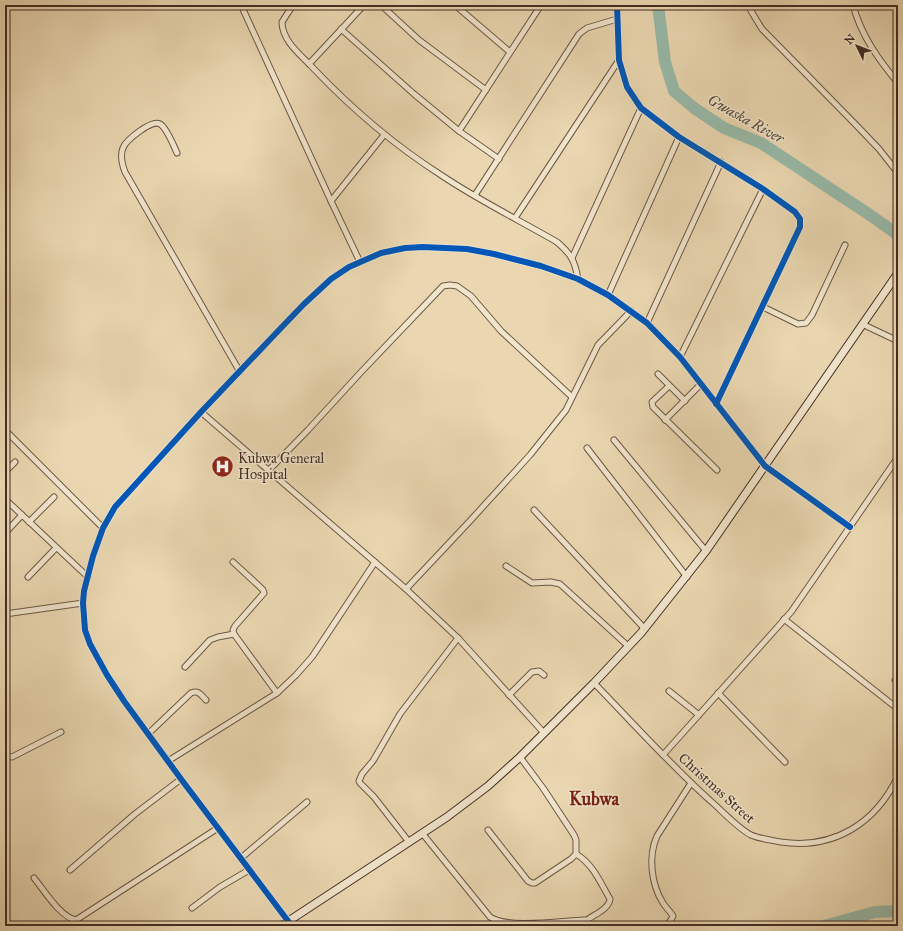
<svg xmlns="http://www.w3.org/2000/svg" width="903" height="931" font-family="'IM FELL Great Primer',serif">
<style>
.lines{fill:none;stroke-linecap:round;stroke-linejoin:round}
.river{stroke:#98baa9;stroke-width:12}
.minor-casing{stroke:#6d5847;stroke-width:7}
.secondary-casing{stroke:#432d24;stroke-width:9}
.minor{stroke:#f1e5cc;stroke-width:5}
.secondary{stroke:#f1e5cc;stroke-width:7}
.cycleway-casing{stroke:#f1e5cc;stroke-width:8}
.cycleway{stroke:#0057b8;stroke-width:6}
.labels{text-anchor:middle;stroke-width:3;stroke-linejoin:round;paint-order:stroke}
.poi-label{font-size:14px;fill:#432d24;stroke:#f1e5cc;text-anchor:start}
.street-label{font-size:14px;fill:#432d24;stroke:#f1e5cc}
.water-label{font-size:15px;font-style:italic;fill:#54493f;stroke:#f1e5cc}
.district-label{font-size:18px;font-weight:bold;fill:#7a1f14;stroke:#f1e5cc}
</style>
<rect width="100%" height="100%" fill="#ead7b1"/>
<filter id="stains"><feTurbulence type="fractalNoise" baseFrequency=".005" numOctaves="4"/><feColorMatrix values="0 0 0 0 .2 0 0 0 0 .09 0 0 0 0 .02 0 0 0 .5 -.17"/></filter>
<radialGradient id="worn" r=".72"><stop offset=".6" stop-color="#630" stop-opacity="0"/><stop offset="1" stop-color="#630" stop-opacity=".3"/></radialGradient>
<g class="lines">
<g class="river">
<path d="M658,5L665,62L674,91L694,108L724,128L761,143L873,217L898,235"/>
<path d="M824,926L875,912L898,911"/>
</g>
<defs>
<g id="minor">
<path d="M241,5L331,201L360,262"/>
<path d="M293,5L282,22C282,41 301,55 313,68C352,109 394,145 441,175C478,200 519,220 557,242C571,254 575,261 578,279"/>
<path d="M381,5L419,40L486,90"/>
<path d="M455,5L510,52"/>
<path d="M617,5L619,60L627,87L641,108L679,137L763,189L795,212L800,219V227L716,404"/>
<path d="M749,5L751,11L762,29L859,128L879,149L898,173"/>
<path d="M853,5C861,35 878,59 898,83"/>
<path d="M341,29L414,94L459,131L499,159"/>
<path d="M309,64L364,5"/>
<path d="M459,131L541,5"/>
<path d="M177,153C174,146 166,127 160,124C152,119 126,140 123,148C120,155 122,164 125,172L240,372"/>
<path d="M475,195L579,34L587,28L617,19"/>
<path d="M331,201L384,135"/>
<path d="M515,218L619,60"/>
<path d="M572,258L641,108"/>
<path d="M608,295L679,137"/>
<path d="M763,307L798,324L806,323L812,315L845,245"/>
<path d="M647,323L721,162"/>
<path d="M862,324L898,341"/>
<path d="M680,357L763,189"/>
<path d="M658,374L685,401"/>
<path d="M669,386L652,402L653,407L717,470"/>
<path d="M201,412L406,589L458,638L544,733"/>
<path d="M665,420L701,384"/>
<path d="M5,430L103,528"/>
<path d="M614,440L706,551"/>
<path d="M587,448L687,577"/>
<path d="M269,470L308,430L362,371L443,286L450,285L457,286L471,296L501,331L572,397"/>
<path d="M5,472L15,462"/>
<path d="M5,499L88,577"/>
<path d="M534,510L644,628"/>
<path d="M29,522L54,497"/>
<path d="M5,533L22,515"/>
<path d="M233,562L259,586L263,590L264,593L235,626L233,630L234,634L277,693"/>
<path d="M506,566L532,583L551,582L560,584L628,646"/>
<path d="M28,577L56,548"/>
<path d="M406,589L469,522L530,455L566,410L598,345L631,311"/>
<path d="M5,614L83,603"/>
<path d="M784,619L898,709"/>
<path d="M185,667L210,640L218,637L234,634"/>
<path d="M895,680L898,682"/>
<path d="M594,683C634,724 671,766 714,804C725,814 739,829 751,835C760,839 772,840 781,842C834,850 876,823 898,776"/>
<path d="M669,691L699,715"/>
<path d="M718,693L785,762"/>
<path d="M509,695L532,672L539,671L544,675"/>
<path d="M148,734L191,693C199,690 201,695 206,700"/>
<path d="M663,755L791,612L898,457"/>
<path d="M5,756L12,757L61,732"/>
<path d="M168,761L277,693L296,675L312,657L375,562"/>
<path d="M488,830L528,881L532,883H535L571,859L576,854V840L574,835L543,788L520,757"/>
<path d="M422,833L490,917C508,929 561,921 583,920H587C595,914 609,909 610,899C600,882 593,864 576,854"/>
<path d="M409,842L374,797L360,783L359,781L362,774L373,761L400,714L458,638"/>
<path d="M241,858L307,802"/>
<path d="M70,870L135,814L181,779"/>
<path d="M34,878C44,890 60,917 76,920L218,828"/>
<path d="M192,908L220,887L249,870"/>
<path d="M288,921L181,779L124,701L107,675L90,644L85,630L83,603L84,591L93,556L103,528L115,507L201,412L279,330L304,304L331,279L349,267L381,253L405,248L423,247L467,249L494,254L541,266L578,279L608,295L647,323L680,357L765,466L850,527"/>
<path d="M666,926L671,920L673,916C670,911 666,908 663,903C651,884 648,856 657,836L691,783"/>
</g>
<path id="secondary" d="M281,926L409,842L447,817L488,786L520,757L594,683L641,633L706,551L898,273"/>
</defs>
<use href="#minor" class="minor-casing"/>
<use href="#secondary" class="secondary-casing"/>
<use href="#minor" class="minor"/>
<use href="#secondary" class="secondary"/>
<defs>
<g id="cycleway">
<path d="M617,5L619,60L627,87L641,108L679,137L763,189L795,212L800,219V227L716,404"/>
<path d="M288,921L181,779L124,701L107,675L90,644L85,630L83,603L84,591L93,556L103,528L115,507L201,412L279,330L304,304L331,279L349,267L381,253L405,248L423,247L467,249L494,254L541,266L578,279L608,295L647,323L680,357L765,466L850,527"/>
</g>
</defs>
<use href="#cycleway" class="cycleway-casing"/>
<use href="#cycleway" class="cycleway"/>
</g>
<defs>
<symbol id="hospital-disc" viewBox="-11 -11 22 22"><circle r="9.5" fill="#8f2418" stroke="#f1e5cc"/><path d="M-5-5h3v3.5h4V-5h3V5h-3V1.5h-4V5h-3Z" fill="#fff"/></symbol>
</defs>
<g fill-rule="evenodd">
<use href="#hospital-disc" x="210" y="454" width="25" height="25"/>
</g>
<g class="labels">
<g class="poi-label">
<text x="238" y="463">Kubwa General<tspan x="238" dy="16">Hospital</tspan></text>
</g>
<g class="street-label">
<text transform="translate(717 788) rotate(42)" y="5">Christmas Street</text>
</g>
<g class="water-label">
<text transform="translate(746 119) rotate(29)" y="5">Gwaska River</text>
</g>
<g class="district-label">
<text x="594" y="805">Kubwa</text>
</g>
</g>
<rect width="903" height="931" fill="none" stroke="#ead7b1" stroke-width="20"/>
<rect x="6" y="6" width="891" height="919" fill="none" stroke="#432d24" stroke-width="2"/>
<rect x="10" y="10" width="883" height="911" fill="none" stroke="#432d24"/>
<g transform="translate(857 46) rotate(313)" stroke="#f1e5cc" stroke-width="3" paint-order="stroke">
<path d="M0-3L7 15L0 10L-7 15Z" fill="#432d24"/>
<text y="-6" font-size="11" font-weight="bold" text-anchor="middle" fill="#432d24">N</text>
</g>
<rect width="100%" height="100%" filter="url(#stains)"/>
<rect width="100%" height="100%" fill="url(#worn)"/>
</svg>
